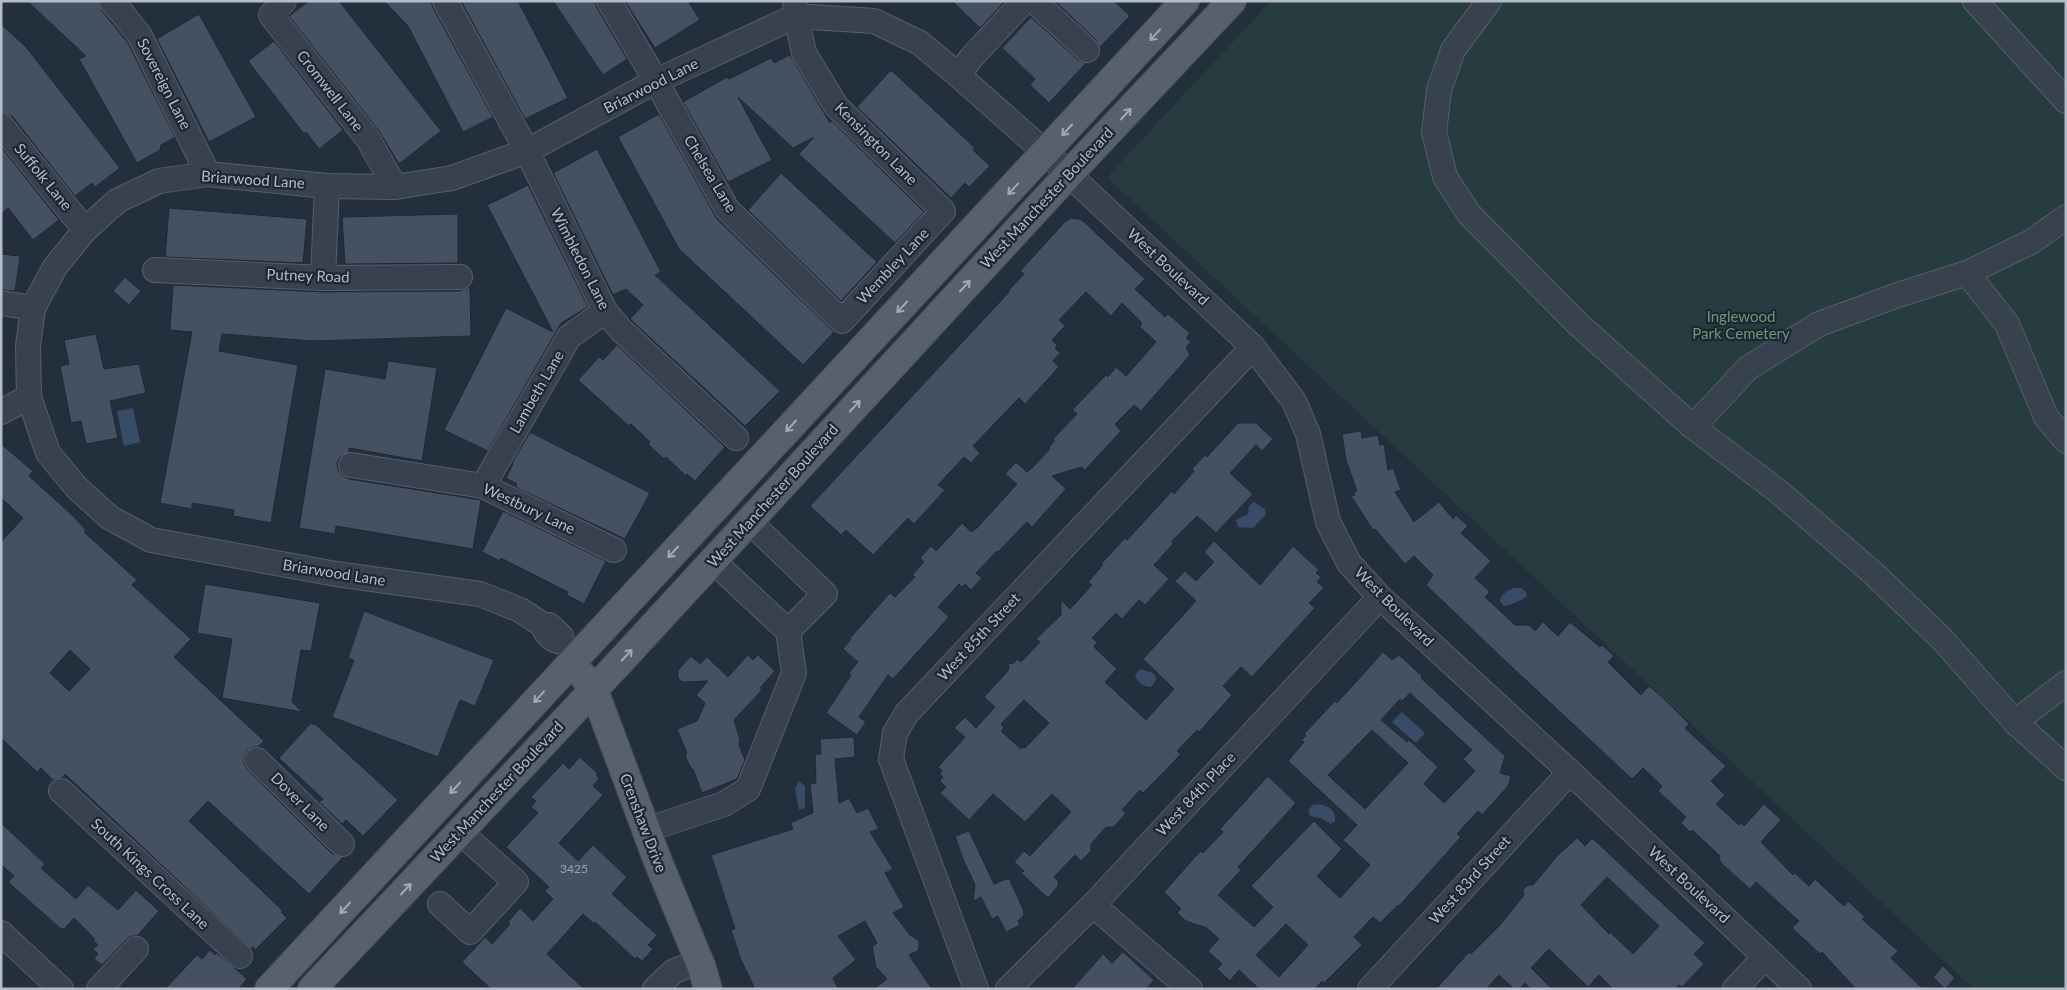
<svg xmlns="http://www.w3.org/2000/svg" width="2067" height="990" font-family="Lato,sans-serif">
<style>
.green{fill:#263c3f}
.water{fill:#394c67}
.building{fill:#455162;stroke:#1f2835;fill-rule:evenodd}
.lines{fill:none;stroke-linecap:round;stroke-linejoin:round}
.minor-casing{stroke:#565f6c;stroke-width:26}
.major-casing{stroke:#414a57;stroke-width:30}
.minor{stroke:#38414e;stroke-width:24}
.major{stroke:#56606e;stroke-width:28}
.oneway{stroke:#a1aab7}
.labels{text-anchor:middle;stroke-width:4.5;stroke-linejoin:round;paint-order:stroke}
.number-label{font-size:12px;fill:#98a1af}
.street-label{font-size:15px;fill:#b4bcc9;stroke:#1d2633}
.park-label{font-size:15px;fill:#6b9a76;stroke:#1d2633}
</style>
<rect width="100%" height="100%" fill="#242f3e"/>
<path class="green" d="M1271,1H2066V989H1974L1110,180V174Z"/>
<g class="water">
<path d="M133,408L140,442L124,446L117,411Z"/>
<path d="M1254,502L1265,509L1266,514L1253,528L1238,527L1236,520L1248,514L1249,506Z"/>
<path d="M1514,588H1521L1526,592L1527,596C1525,599 1508,606 1504,606L1500,601C1501,594 1507,591 1514,588Z"/>
<path d="M1140,669C1147,672 1156,671 1156,680L1151,687C1143,687 1137,682 1135,675Z"/>
<path d="M1402,712L1425,733L1416,743L1392,722Z"/>
<path d="M799,781L805,786V808L799,810L795,789Z"/>
<path d="M1313,805C1324,803 1337,809 1335,821L1331,824L1320,818L1310,816L1308,810Z"/>
</g>
<g class="building">
<path d="M27,1H98L101,10L128,43L175,137L161,145L160,150L137,163L79,59L86,56Z"/>
<path d="M309,1H339L441,131L399,164L379,131L289,16Z"/>
<path d="M384,1H431L433,8L493,117L463,132L408,26Z"/>
<path d="M461,1H518L568,98L525,119Z"/>
<path d="M553,1H595L597,8L627,59L603,75Z"/>
<path d="M629,1H688L700,20L655,48L626,3Z"/>
<path d="M952,1H1005L980,28Z"/>
<path d="M1055,1H1114L1130,16L1100,47L1096,40Z"/>
<path d="M199,14L256,117L209,142L157,39Z"/>
<path d="M1031,17L1078,60L1086,63L1049,103L1030,85L1035,79L1002,48Z"/>
<path d="M1,24L26,47L120,168L95,187L92,183L75,196L12,116L1,112Z"/>
<path d="M274,41L343,130L319,149L306,132L304,134L248,61Z"/>
<path d="M790,55L830,123L832,121L924,212L895,243L799,154L814,137L793,148L738,97L772,160L728,182L683,102L727,77L729,79L771,58L774,63Z"/>
<path d="M891,70L975,148L973,150L990,166L969,187L965,183L951,198L857,107Z"/>
<path d="M659,114L717,219L834,332L803,365L679,249L618,137Z"/>
<path d="M1,147L59,220L33,240L8,208L1,214Z"/>
<path d="M597,149L661,272L655,275L780,391L745,426L630,319L643,305L626,289L613,295L553,173Z"/>
<path d="M781,173L877,262L841,301L748,210Z"/>
<path d="M528,185L588,307L561,323L488,451L444,430L506,308L553,332L487,205Z"/>
<path d="M169,208L307,219L303,263L165,257Z"/>
<path d="M458,214V263L345,264L342,217Z"/>
<path d="M1071,218L1079,219L1083,221L1145,279L1135,289L1165,317L1168,314L1190,333L1186,338L1191,342L1186,347L1190,355L1141,411L1134,405L1115,424L1121,431L1085,470L1081,467L1052,476L1066,489L1032,527L1027,522L998,552L997,551L976,573L982,578L971,590L965,584L962,587L959,584L938,607L949,617L893,679L888,675L859,717L866,722L857,735L826,713L851,675L849,673L858,662L843,649L851,639L850,638L890,593L895,597L915,577L912,575L924,562L920,558L931,546L936,551L962,523L971,532L977,528L1017,484L1005,474L1016,462L1027,472L1032,468L1050,449L1049,447L1055,440L1053,439L1077,414L1072,410L1106,375L1108,377L1116,367L1126,376L1156,342L1140,327L1142,323L1122,303L1111,316L1086,292L1059,320L1065,326L1052,340L1057,345L1055,348L1060,353L1053,361L1059,367L1025,404L1019,398L973,446L980,453L971,463L964,457L938,485L945,490L914,524L908,518L873,555L846,530L841,535L810,506L1009,292L1008,291L1024,274L1020,271L1065,222Z"/>
<path d="M1,254L20,256L15,291L1,290Z"/>
<path d="M125,277L141,291L129,305L113,291Z"/>
<path d="M173,285L323,292L460,291L470,287L471,336L312,341L222,334L219,351L298,365L271,523L233,516L234,510L192,503V509L160,503L192,332L170,330Z"/>
<path d="M96,334L104,369L139,364L146,393L110,401L118,438L86,444L81,421L71,423L60,366L69,364L64,340Z"/>
<path d="M617,345L725,447L695,481L687,474L686,476L666,457L664,459L648,444L650,442L631,424L629,426L578,380L599,357L603,360Z"/>
<path d="M388,361L437,368L422,461L349,448V452L340,457L337,463L338,470L343,476L349,479L481,500L473,549L336,526L335,534L299,528L325,369L385,379Z"/>
<path d="M1238,423H1256L1273,439L1262,451L1256,445L1230,473L1253,494L1216,533L1197,516L1172,541L1173,544L1154,565L1169,579L1145,605L1139,600L1122,619L1116,613L1092,638L1097,642L1094,647L1117,669L1105,682L1146,720L1174,689L1143,659L1196,601L1175,581L1185,571L1196,581L1214,562L1204,552L1214,541L1260,585L1293,546L1319,570L1316,573L1321,577L1317,582L1324,588L1309,603L1315,608L1252,677L1241,667L1223,686L1232,695L1199,732L1197,730L1177,751L1181,754L1159,777L1143,793L1140,790L1122,810L1126,813L1114,827H1106L1091,844V851L1081,861L1075,855L1054,877L1058,881V886L1048,898L1021,873L1024,871L1014,862L1024,851L1030,856L1071,812L1052,794L1025,822L993,794L969,820L940,793L946,787L940,781L943,777L940,774L942,771L938,767L965,737L954,728L965,717L976,728L995,707L984,697L1005,674L1009,669L1008,664L1014,663L1017,659L1021,662L1040,642L1036,639L1061,615V600L1070,609L1092,585L1088,582L1103,565L1101,564L1125,538L1127,540L1172,491L1174,494L1194,471L1192,469L1205,455L1207,457ZM1024,700L1049,723L1025,748L1023,747L1021,749L1001,731L1004,728L1001,724Z"/>
<path d="M1361,431L1362,438L1378,435L1380,445L1384,444L1388,470L1393,468L1401,490L1395,492L1414,522L1439,502L1453,519L1456,515L1468,526L1461,533L1491,561L1475,578L1490,592L1485,597L1515,625H1529L1535,631L1543,622L1558,636L1570,622L1600,647L1602,645L1614,656L1608,662L1641,695L1649,686L1661,696L1689,724L1685,728L1726,766L1711,781L1725,795L1716,804L1739,825L1741,823L1744,826L1764,804L1781,820L1761,842L1793,875L1795,873L1809,886L1815,879L1844,906L1848,901L1865,917L1862,919L1898,951L1891,958L1923,989H1856L1822,952L1820,954L1792,928L1799,921L1756,882L1750,889L1721,863L1719,858L1720,856L1692,830L1690,832L1681,823L1686,817L1658,791L1662,786L1643,768L1632,779L1499,655L1426,585L1433,575L1414,556L1405,564L1375,529L1373,530L1351,496L1355,495L1354,492L1357,491L1346,460L1342,434Z"/>
<path d="M530,432L650,493L625,539L515,487L517,484L506,478L513,464L512,463Z"/>
<path d="M1,444L33,471L29,476L72,515L86,530L84,532L137,580L132,585L191,639L174,657L264,741L258,747H253L247,751L244,757V764L247,769L332,854L343,857L309,894L208,801L189,821L283,911L281,912L287,918L255,950L253,947L251,949L65,774L62,778L53,780L41,768L37,772L1,738V542L23,518L1,498ZM70,650L90,669L69,691L50,673Z"/>
<path d="M503,511L606,561L584,604L567,595L568,592L501,558L500,561L482,552Z"/>
<path d="M205,584L320,603L311,651L301,650L292,702L302,712L222,698L232,639L197,633Z"/>
<path d="M364,611L494,660L475,706L460,700L438,757L332,717L354,660L348,658Z"/>
<path d="M1383,652L1392,660L1399,655L1422,676L1421,678L1505,756L1500,773L1511,776L1508,786L1482,815L1478,811L1457,834L1461,837L1399,906L1398,905L1380,923L1373,917L1354,937L1362,945L1324,983L1322,981L1315,989H1259L1239,970L1230,981L1217,969L1222,964L1208,951L1219,939L1207,928L1186,921L1177,913L1181,909L1164,892L1195,857L1201,851L1203,853L1223,832L1220,829L1268,776L1296,803L1238,867L1241,870L1218,895L1254,927L1273,907L1251,886L1314,821L1342,849L1317,876L1340,898L1370,865L1343,840L1357,825L1288,761L1304,742L1301,740L1306,736L1304,734L1335,701L1337,703ZM1410,693L1472,750L1463,759L1475,771L1444,803L1424,784L1438,767L1409,740L1407,742L1381,720L1400,699L1402,701ZM1372,730L1408,763L1365,809L1328,775ZM1286,924L1308,945L1279,977L1256,955Z"/>
<path d="M748,655L753,660L758,655L775,671L760,688L762,690L734,720L740,740L739,745L745,760L737,779L702,793L693,769L692,770L685,756L687,753L677,729L697,721L705,703L696,695L708,681L682,682L678,678V670L691,656L700,664L707,657L728,677Z"/>
<path d="M310,724H315L398,800L363,836L346,820L342,824L319,802L323,799L279,758Z"/>
<path d="M854,737L855,757L835,759L839,803L849,798L857,813L868,808L879,829L870,832L893,869L885,873L904,907L893,913L910,935L919,941V950L909,955L932,989H874L887,979L876,967L872,947L877,943L865,921L838,936L856,960L833,978L838,989H755L741,960L731,930L735,929L711,855L793,829L790,823L813,813L810,784L816,783L815,754H821L820,739Z"/>
<path d="M580,757L598,774L596,775L599,779L593,786L603,795L559,843L578,861L593,845L627,877L612,894L657,935L648,945L653,949L642,961L637,957L635,959L595,922L594,924L583,914L547,954L584,989H491L462,962L485,937L492,944L510,924L508,922L520,908L533,921L553,899L545,891L549,887L506,847L538,813L531,807L536,801L531,797L563,763L569,769Z"/>
<path d="M1,823L45,864L41,868L76,899L88,885L118,910L136,890L159,911L137,936H131L126,940L102,965L94,959L98,954L93,949L98,945L93,940L95,939L74,918L64,929L60,928L8,882L14,876L1,865Z"/>
<path d="M969,831L994,884L1009,878L1023,909L1024,915L1018,921L1020,925L1006,932L998,916L992,919L981,897L973,901L975,885L963,859L955,836Z"/>
<path d="M1577,838L1585,846L1592,838L1705,943L1694,954L1704,964L1682,987L1679,985L1676,989H1613L1599,975L1588,987L1549,949L1531,968L1552,989H1531L1525,983L1520,989H1514L1499,975L1486,989H1436L1469,952L1471,954L1500,925L1524,895L1523,890L1528,885H1533L1558,855ZM1607,877L1659,926L1633,954L1610,932L1609,934L1581,905Z"/>
<path d="M210,950L215,955L217,953L247,979L238,989H165L197,955L202,959Z"/>
<path d="M1123,952L1154,980L1146,989H1072L1103,954L1112,963Z"/>
<path d="M1943,966L1955,978L1945,989L1933,977Z"/>
</g>
<g class="lines">
<defs>
<g id="minor">
<path d="M111,1L122,13L140,36L208,174"/>
<path d="M284,1L271,15L368,139L395,187"/>
<path d="M445,1L527,151L605,311L621,330L736,438"/>
<path d="M609,1L656,81L727,209L842,321L943,211L836,106L804,53L796,16L795,1"/>
<path d="M1034,1L1087,50"/>
<path d="M1489,1L1453,50L1439,90L1434,132L1445,177L1469,214L1578,324L1693,427L1779,492L1874,574L1942,639L2015,722L2066,768"/>
<path d="M1975,1L2066,101"/>
<path d="M958,75L972,57L1024,1"/>
<path d="M1,125L85,230"/>
<path d="M155,270L323,278L460,277"/>
<path d="M1967,273L2007,324L2046,417L2066,441"/>
<path d="M323,278L327,186"/>
<path d="M1,303L33,308"/>
<path d="M1,412L29,397"/>
<path d="M1693,427L1748,368L1819,324L1898,295L1967,273L2031,242L2066,217"/>
<path d="M351,465L483,486L614,550"/>
<path d="M483,486L569,337L605,311"/>
<path d="M749,521L825,594L788,631"/>
<path d="M543,625H549L561,636L562,642C553,641 545,634 543,625L520,610L480,594L336,574L151,540L109,517L77,488L48,453L29,397L28,346L33,308L55,267L85,230L117,201L159,181L208,174L327,186L395,187L452,178L527,151L656,81L796,16L874,21L920,43L958,75L1046,153L1253,347L1294,401L1308,434L1328,522L1349,563L1380,597L1570,772L1799,989"/>
<path d="M2015,722L2066,683"/>
<path d="M257,760L342,844"/>
<path d="M61,791L240,956"/>
<path d="M646,830L724,804L748,789L794,673L788,631L713,561"/>
<path d="M440,904L470,932L516,882L460,832"/>
<path d="M1093,905L1190,989"/>
<path d="M1,933L61,989"/>
<path d="M99,989L136,949"/>
<path d="M655,989L674,971L699,962"/>
<path d="M976,989L891,759L895,733L907,713L1253,347"/>
<path d="M1008,989L1093,905L1380,597"/>
<path d="M1370,989L1570,772"/>
<path d="M1735,989L1765,957"/>
</g>
<g id="major">
<path d="M584,677L594,690L657,859L702,968L708,989"/>
<path d="M269,989L1185,1"/>
<path d="M312,989L617,665L1068,175L1232,1"/>
</g>
</defs>
<use href="#minor" class="minor-casing"/>
<use href="#major" class="major-casing"/>
<use href="#minor" class="minor"/>
<use href="#major" class="major"/>
</g>
<defs><path id="oneway-shaft" d="M-6 0H5M1.5-3L5.5 0L1.5 3" fill="none" stroke-width="1.6" stroke-linecap="round" stroke-linejoin="round" transform="scale(1.25)"/></defs>
<g class="oneway">
<use href="#oneway-shaft" transform="translate(1155 35) rotate(132)"/>
<use href="#oneway-shaft" transform="translate(1126 114) rotate(-47)"/>
<use href="#oneway-shaft" transform="translate(1067 130) rotate(133)"/>
<use href="#oneway-shaft" transform="translate(1013 189) rotate(133)"/>
<use href="#oneway-shaft" transform="translate(965 286) rotate(-47)"/>
<use href="#oneway-shaft" transform="translate(902 307) rotate(133)"/>
<use href="#oneway-shaft" transform="translate(855 406) rotate(-47)"/>
<use href="#oneway-shaft" transform="translate(791 426) rotate(133)"/>
<use href="#oneway-shaft" transform="translate(673 552) rotate(133)"/>
<use href="#oneway-shaft" transform="translate(627 655) rotate(-47)"/>
<use href="#oneway-shaft" transform="translate(539 697) rotate(132)"/>
<use href="#oneway-shaft" transform="translate(455 788) rotate(133)"/>
<use href="#oneway-shaft" transform="translate(406 889) rotate(-47)"/>
<use href="#oneway-shaft" transform="translate(345 908) rotate(133)"/>
</g>
<g class="labels">
<g class="number-label">
<text x="574" y="873">3425</text>
</g>
<g class="street-label">
<text transform="translate(164 84) rotate(63)" y="5">Sovereign Lane</text>
<text transform="translate(651 86) rotate(-27)" y="5">Briarwood Lane</text>
<text transform="translate(330 91) rotate(52)" y="5">Cromwell Lane</text>
<text transform="translate(876 144) rotate(45)" y="5">Kensington Lane</text>
<text transform="translate(710 174) rotate(59)" y="5">Chelsea Lane</text>
<text transform="translate(43 177) rotate(51)" y="5">Suffolk Lane</text>
<text transform="translate(253 180) rotate(4)" y="5">Briarwood Lane</text>
<text transform="translate(1047 198) rotate(-47)" y="5">West Manchester Boulevard</text>
<text transform="translate(580 259) rotate(63)" y="5">Wimbledon Lane</text>
<text transform="translate(893 266) rotate(-47)" y="5">Wembley Lane</text>
<text transform="translate(1168 267) rotate(43)" y="5">West Boulevard</text>
<text transform="translate(308 276) rotate(2)" y="5">Putney Road</text>
<text transform="translate(537 392) rotate(-60)" y="5">Lambeth Lane</text>
<text transform="translate(773 496) rotate(-48)" y="5">West Manchester Boulevard</text>
<text transform="translate(529 509) rotate(25)" y="5">Westbury Lane</text>
<text transform="translate(334 573) rotate(9)" y="5">Briarwood Lane</text>
<text transform="translate(1394 607) rotate(45)" y="5">West Boulevard</text>
<text transform="translate(979 637) rotate(-47)" y="5">West 85th Street</text>
<text transform="translate(497 792) rotate(-47)" y="5">West Manchester Boulevard</text>
<text transform="translate(1196 794) rotate(-47)" y="5">West 84th Place</text>
<text transform="translate(300 802) rotate(45)" y="5">Dover Lane</text>
<text transform="translate(643 823) rotate(69)" y="5">Crenshaw Drive</text>
<text transform="translate(150 874) rotate(43)" y="5">South Kings Cross Lane</text>
<text transform="translate(1470 880) rotate(-48)" y="5">West 83rd Street</text>
<text transform="translate(1689 885) rotate(43)" y="5">West Boulevard</text>
</g>
<g class="park-label">
<text x="1741" y="322">Inglewood<tspan x="1741" dy="17">Park Cemetery</tspan></text>
</g>
</g>
<rect width="2067" height="990" fill="none" stroke="#b4bcc9" stroke-width="5"/>
</svg>
